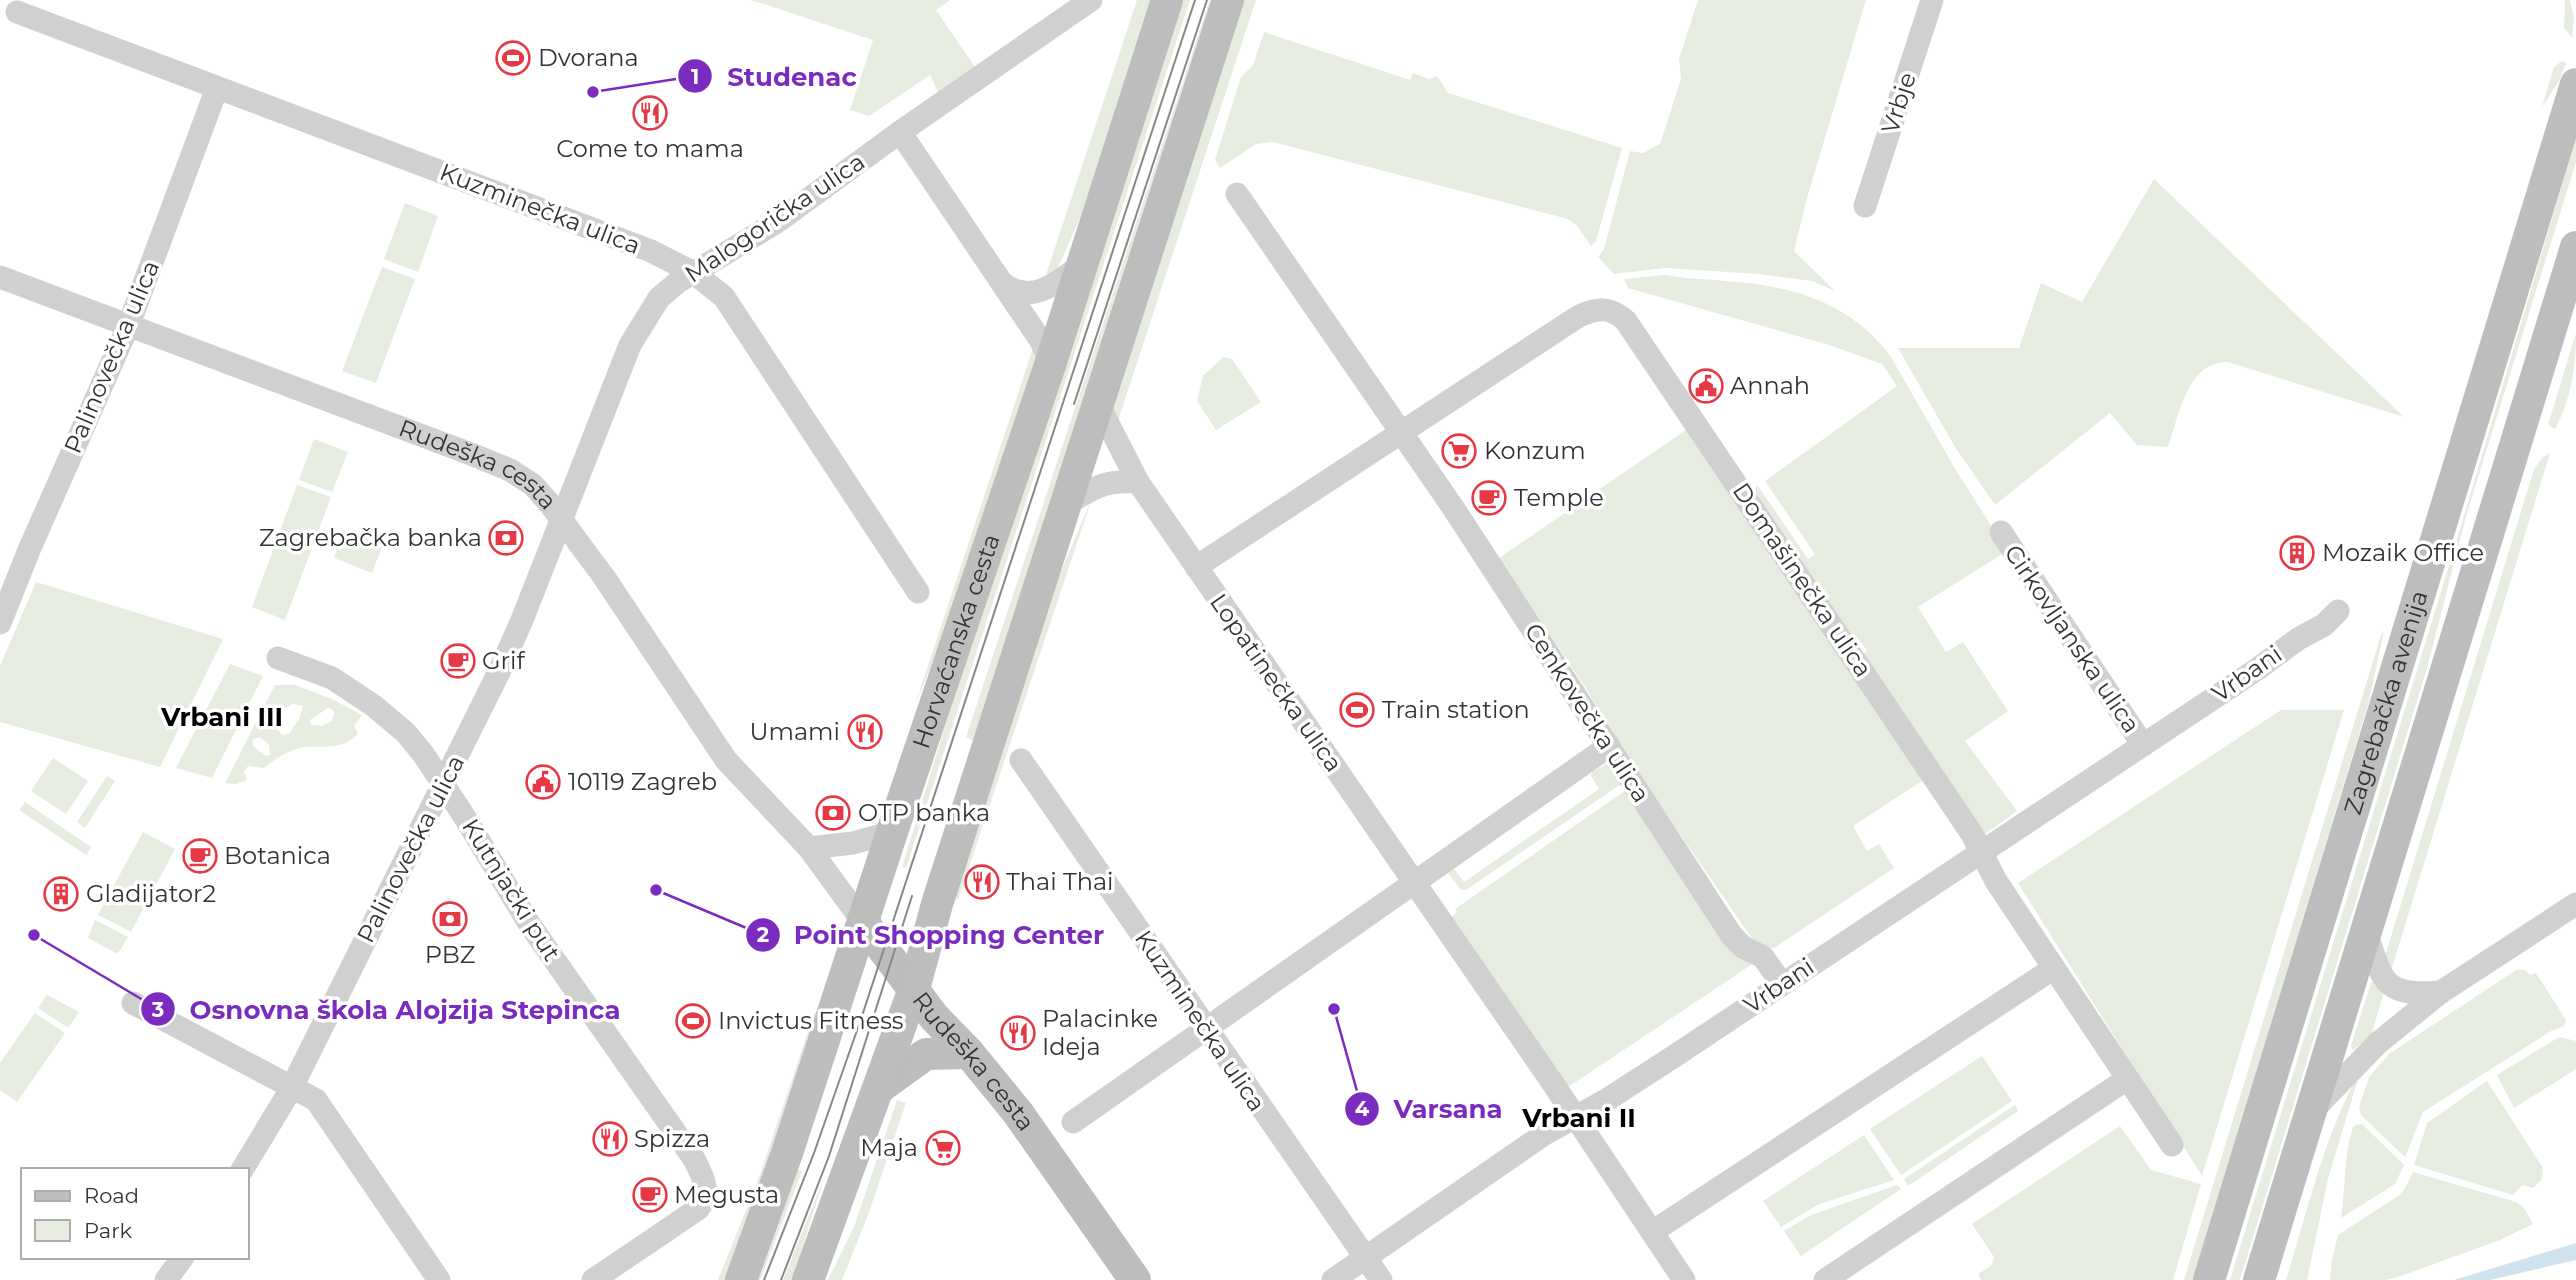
<svg xmlns="http://www.w3.org/2000/svg" width="2576" height="1280" font-family="Montserrat,sans-serif">
<style>
.green{fill:#e6ecdf;fill-rule:evenodd}
.water{fill:#cfe2ee}
.lines{fill:none;stroke-linecap:round;stroke-linejoin:round}
.street{stroke:#d0d0d0;stroke-width:23}
.secondary{stroke:#bdbdbd;stroke-width:32}
.tram{stroke:#888;stroke-width:2}
.labels{text-anchor:middle;stroke-width:7;stroke-linejoin:round;paint-order:stroke}
.poi-label{font-size:24px;fill:#333;stroke:#fff;text-anchor:start}
.street-label{font-size:24px;fill:#333;stroke:#fff}
.neighbourhood-label{font-size:26px;font-weight:bold;fill:#000;stroke:#fff}
.leader{fill:none;stroke:#7b2cbf;stroke-width:2.5}
.callout-dot{fill:#7b2cbf;stroke:#fff;stroke-width:2.5}
.mark-label{font-size:21px;text-anchor:middle;font-weight:bold;fill:#fff}
.callout-label{font-size:26px;text-anchor:middle;font-weight:bold;fill:#7b2cbf;stroke:#fff;stroke-width:7;stroke-linejoin:round;paint-order:stroke}
</style>
<rect width="100%" height="100%" fill="#fff"/>
<g class="green">
<path d="M751,0H950L936,10L977,70L939,94L930,75L869,116L850,110L873,40Z"/>
<path d="M1137,0H1156L1078,223L1059,265L1051,277L1044,281Z"/>
<path d="M1182,0H1190L906,868L902,867L982,606Z"/>
<path d="M1210,0H1219L977,743L966,737Z"/>
<path d="M1243,0H1256L1115,430L1112,400Z"/>
<path d="M1698,0H1866L1807,198L1794,251L1835,291L1812,281L1759,274L1665,268L1614,274L1598,257L1604,249L1630,151L1643,153L1660,144L1681,79L1679,59Z"/>
<path d="M2565,0H2570L2574,18L2572,38L2564,28Z"/>
<path d="M1264,32L1410,80L1413,73L1429,79L1437,76L1448,93L1622,148L1596,241L1591,246L1577,226L1568,219L1273,142L1256,144L1220,168L1215,160L1241,77L1253,65Z"/>
<path d="M2562,61L2566,63L2559,81L2542,107L2554,67Z"/>
<path d="M2576,138V162L2467,513L2427,668L2240,1280H2230L2455,546Z"/>
<path d="M2154,179L2404,417L2228,362C2187,361 2179,416 2168,447L2137,445L2110,413L1995,505L1955,447L1898,348H2019L2041,283L2082,302Z"/>
<path d="M405,203L438,216L418,272L384,259Z"/>
<path d="M382,267L415,279L376,383L342,371Z"/>
<path d="M1666,275C1686,279 1705,279 1725,281C1792,286 1849,301 1891,357L1954,467L2007,551L1918,607L1946,652L1963,642L2008,711L1965,741L2017,811L1982,836L1862,657L1867,650L1857,638L1849,637L1750,491L1758,486L1808,559L1815,554L1765,481L1897,386L1882,364L1829,345L1628,288L1624,279Z"/>
<path d="M2576,333C2576,367 2571,399 2555,429L2548,425Z"/>
<path d="M1033,348L1037,367L939,647L915,705Z"/>
<path d="M1223,357L1232,359L1261,402L1216,430L1197,401L1203,376Z"/>
<path d="M1689,428L1928,777L1853,826L1867,851L1879,844L1894,868L1774,948L1758,947L1628,759L1589,693L1499,558Z"/>
<path d="M314,439L348,452L332,492L299,480Z"/>
<path d="M2550,453L2391,971L2387,967L2386,953L2534,469L2542,458Z"/>
<path d="M297,485L331,497L285,620L252,607Z"/>
<path d="M1092,498L958,900L952,898L1052,593Z"/>
<path d="M345,530L383,544L372,573L334,558Z"/>
<path d="M36,582L223,639L160,767L0,722V666Z"/>
<path d="M2384,631L2369,701L2193,1280H2184L2381,635Z"/>
<path d="M230,664L263,676L212,778L176,768Z"/>
<path d="M275,685H295L332,699L362,715L354,726L358,733C343,751 326,745 305,747C290,749 276,758 264,768L248,766L244,772L247,780L236,784L225,783ZM293,704L303,706L299,719L289,734L282,735L275,726C273,713 283,709 293,704ZM328,708L333,710L334,714L332,721L322,726L311,725L310,720ZM260,737L269,745L270,755L266,756L253,746V739Z"/>
<path d="M2281,710H2344L2202,1176L2018,883Z"/>
<path d="M53,758L88,781L66,814L31,791Z"/>
<path d="M1607,764H1612L1624,782L1466,890H1461L1448,873L1454,869L1464,882L1599,789L1591,776L1592,772Z"/>
<path d="M107,776L115,781L85,828L77,822Z"/>
<path d="M1629,788L1757,961L1568,1087L1450,918L1457,912L1455,909Z"/>
<path d="M25,802L91,847L86,855L19,810Z"/>
<path d="M143,832L175,849L131,932L98,915Z"/>
<path d="M95,920L128,937L119,952L116,953L88,938Z"/>
<path d="M2516,970H2525L2530,975L2536,973L2566,1020L2564,1026L2551,1031L2423,1112L2405,1157L2361,1115L2359,1107L2369,1077L2389,1054Z"/>
<path d="M2375,981L2384,992L2371,1036L2353,1050L2351,1046L2371,983Z"/>
<path d="M47,995L79,1012L68,1028L38,1008Z"/>
<path d="M818,1012L728,1280H718L757,1183L814,1014Z"/>
<path d="M35,1013L65,1033L17,1102L0,1090V1063Z"/>
<path d="M2559,1037L2576,1041V1069L2514,1108L2497,1075Z"/>
<path d="M1982,1056L2012,1101L1901,1175L1870,1129Z"/>
<path d="M2360,1072L2328,1179L2307,1280H2286C2308,1210 2324,1135 2360,1072Z"/>
<path d="M2487,1081L2543,1168L2542,1179L2533,1188L2522,1185L2513,1195L2414,1165L2427,1123Z"/>
<path d="M897,1100L906,1103L868,1215L842,1280H828L854,1227Z"/>
<path d="M2015,1105L2018,1111L1908,1186L1904,1179Z"/>
<path d="M2362,1124L2404,1165L2395,1184L2341,1218C2346,1187 2343,1157 2353,1127L2356,1125Z"/>
<path d="M2120,1126L2151,1170L2201,1184L2173,1280H1981L1978,1274L1992,1265L1994,1257L1972,1224Z"/>
<path d="M1864,1135L1894,1180L1819,1204L1781,1227L1763,1201Z"/>
<path d="M796,1169L802,1171L760,1280H754Z"/>
<path d="M2413,1172L2516,1202L2524,1208L2533,1224L2500,1240L2398,1277L2385,1280H2330L2332,1260L2338,1235L2398,1196L2404,1190Z"/>
<path d="M825,1175L792,1280H783Z"/>
<path d="M1897,1185L1901,1189L1801,1256L1784,1231L1811,1215Z"/>
</g>
<path class="water" d="M2576,1243V1260L2490,1280H2454Z"/>
<g class="lines">
<g class="street">
<path d="M17,12L651,251L694,273L724,297L918,592"/>
<path d="M900,132L1041,341L1046,352L1049,368"/>
<path d="M1237,194L1454,509L1732,936L1743,947L1763,957L1782,984"/>
<path d="M1865,206L1932,0"/>
<path id="s1" d="M0,277L471,454L510,470L533,485L549,503L604,577L726,760L809,848L863,922"/>
<path d="M1004,284C1032,306 1060,281 1083,263"/>
<path d="M1098,404L1138,482L1552,1082L1684,1280"/>
<path d="M1066,504C1096,487 1103,480 1138,482"/>
<path d="M2001,532L2143,745"/>
<path d="M1196,567L1579,316C1598,308 1610,306 1626,321L1972,834L1996,881L2172,1145"/>
<path d="M0,623L29,550L129,324L217,88"/>
<path d="M278,658L332,678L374,706L406,733L424,755L464,816L530,925L694,1159C703,1177 712,1192 698,1209L593,1280"/>
<path d="M1021,760L1381,1280"/>
<path d="M809,848L853,843L892,832"/>
<path d="M2366,932C2383,982 2383,997 2441,992"/>
<path d="M133,1003L316,1100L439,1280"/>
<path d="M2315,1108L2378,1043L2441,992L2576,904"/>
<path d="M1073,1122L1609,746"/>
<path d="M242,1170L291,1089L498,674L522,620L630,345L659,298L678,282L777,222L900,132L1091,0"/>
<path d="M1652,1232L2054,968"/>
<path d="M166,1280L183,1257"/>
<path d="M1333,1280L1543,1135L1608,1099L1670,1059L2256,670L2298,639L2324,625L2338,611"/>
<path d="M1825,1280L2127,1079"/>
</g>
<g class="secondary">
<path id="s2" d="M863,922L934,1017L969,1053L1018,1113L1135,1280"/>
<path d="M879,1088L926,1054L969,1053"/>
<path id="s3" d="M741,1280L787,1153L892,832L1049,368L1167,0"/>
<path d="M808,1280L914,989L937,904L1228,0"/>
<path id="s4" d="M2209,1280L2576,84"/>
<path d="M2259,1280L2576,247"/>
</g>
<g class="tram">
<path d="M1074,404L1207,0"/>
<path d="M764,1280L814,1153L861,1019L1195,0"/>
<path d="M781,1280L829,1156L912,896"/>
</g>
</g>
<defs>
<symbol id="stadium-ring" viewBox="-11 -11 22 22"><circle r="9.5" fill="#fff" stroke="#e63946" stroke-width="1.5"/><path d="M0-5a6.5 5 0 1 0 0 10a6.5 5 0 1 0 0-10ZM-3.5-1.8h7v3.6h-7Z" fill="#e63946"/></symbol>
<symbol id="restaurant-ring" viewBox="-11 -11 22 22"><circle r="9.5" fill="#fff" stroke="#e63946" stroke-width="1.5"/><path d="M-5-6h1v4h1v-4h1v4h1v-4h1v5L-1.5 .5V6h-2V.5L-5-1ZM5-6V6H3V1.5H1.5Q1.5-4 5-6Z" fill="#e63946"/></symbol>
<symbol id="civic-ring" viewBox="-11 -11 22 22"><circle r="9.5" fill="#fff" stroke="#e63946" stroke-width="1.5"/><path d="M-.6-6.5H3V-4.5H.6V-3L4-1V1h2V6H-6V1h2V-1L-.6-3ZM-1.2 2.5V6h2.4V2.5Z" fill="#e63946"/></symbol>
<symbol id="supermarket-ring" viewBox="-11 -11 22 22"><circle r="9.5" fill="#fff" stroke="#e63946" stroke-width="1.5"/><path d="M-6-5.5h2.5l.6 2H6L4.5 2H-2.5L-4.4-4H-6ZM-1.5 3.2a1.3 1.3 0 1 0 .1 0ZM3 3.2a1.3 1.3 0 1 0 .1 0Z" fill="#e63946"/></symbol>
<symbol id="cafe-ring" viewBox="-11 -11 22 22"><circle r="9.5" fill="#fff" stroke="#e63946" stroke-width="1.5"/><path d="M-5.5-4.5H6V0H3Q3 3.5 0 3.5H-2.5Q-5.5 3.5-5.5 0ZM3-3.2v2h1.7v-2ZM-6 4.5H4V6H-6Z" fill="#e63946"/></symbol>
<symbol id="bank-ring" viewBox="-11 -11 22 22"><circle r="9.5" fill="#fff" stroke="#e63946" stroke-width="1.5"/><path d="M-6-4H6V4H-6ZM0-2.3a2.3 2.3 0 1 0 0 4.6a2.3 2.3 0 1 0 0-4.6Z" fill="#e63946"/></symbol>
<symbol id="building-ring" viewBox="-11 -11 22 22"><circle r="9.5" fill="#fff" stroke="#e63946" stroke-width="1.5"/><path d="M-4-6H4V6H1V3H-1V6H-4ZM-2.5-4.3h1.7v1.8h-1.7ZM.8-4.3h1.7v1.8H.8ZM-2.5-1h1.7V.8h-1.7ZM.8-1h1.7V.8H.8Z" fill="#e63946"/></symbol>
</defs>
<g fill-rule="evenodd">
<use href="#stadium-ring" x="494" y="39" width="38" height="38"/>
<use href="#restaurant-ring" x="631" y="94" width="38" height="38"/>
<use href="#civic-ring" x="1687" y="367" width="38" height="38"/>
<use href="#supermarket-ring" x="1440" y="432" width="38" height="38"/>
<use href="#cafe-ring" x="1470" y="479" width="38" height="38"/>
<use href="#bank-ring" x="487" y="519" width="38" height="38"/>
<use href="#building-ring" x="2278" y="534" width="38" height="38"/>
<use href="#cafe-ring" x="439" y="642" width="38" height="38"/>
<use href="#stadium-ring" x="1338" y="691" width="38" height="38"/>
<use href="#restaurant-ring" x="846" y="713" width="38" height="38"/>
<use href="#civic-ring" x="524" y="763" width="38" height="38"/>
<use href="#bank-ring" x="814" y="794" width="38" height="38"/>
<use href="#cafe-ring" x="181" y="837" width="38" height="38"/>
<use href="#restaurant-ring" x="963" y="863" width="38" height="38"/>
<use href="#building-ring" x="42" y="875" width="38" height="38"/>
<use href="#bank-ring" x="431" y="900" width="38" height="38"/>
<use href="#stadium-ring" x="674" y="1002" width="38" height="38"/>
<use href="#restaurant-ring" x="999" y="1014" width="38" height="38"/>
<use href="#restaurant-ring" x="591" y="1120" width="38" height="38"/>
<use href="#supermarket-ring" x="924" y="1129" width="38" height="38"/>
<use href="#cafe-ring" x="631" y="1176" width="38" height="38"/>
</g>
<g class="labels">
<g class="poi-label">
<text x="538" y="66">Dvorana</text>
<text x="650" y="157" text-anchor="middle">Come to mama</text>
<text x="1730" y="394">Annah</text>
<text x="1484" y="459">Konzum</text>
<text x="1514" y="506">Temple</text>
<text x="482" y="546" text-anchor="end">Zagrebačka banka</text>
<text x="2322" y="561">Mozaik Office</text>
<text x="482" y="669">Grif</text>
<text x="1382" y="718">Train station</text>
<text x="840" y="740" text-anchor="end">Umami</text>
<text x="568" y="790">10119 Zagreb</text>
<text x="858" y="821">OTP banka</text>
<text x="224" y="864">Botanica</text>
<text x="1006" y="890">Thai Thai</text>
<text x="86" y="902">Gladijator2</text>
<text x="450" y="963" text-anchor="middle">PBZ</text>
<text x="1042" y="1027">Palacinke<tspan x="1042" dy="28">Ideja</tspan></text>
<text x="718" y="1029">Invictus Fitness</text>
<text x="634" y="1147">Spizza</text>
<text x="918" y="1156" text-anchor="end">Maja</text>
<text x="674" y="1203">Megusta</text>
</g>
<g class="street-label">
<text transform="translate(1899 103) rotate(-72)" y="8">Vrbje</text>
<text transform="translate(540 209) rotate(21)" y="8">Kuzminečka ulica</text>
<text transform="translate(775 218) rotate(-34)" y="8">Malogorička ulica</text>
<text transform="translate(112 357) rotate(-67)" y="8">Palinovečka ulica</text>
<text dy="8" stroke="none"><textPath href="#s1" startOffset="514">Rudeška cesta</textPath></text>
<text transform="translate(1802 580) rotate(56)" y="8">Domašinečka ulica</text>
<text transform="translate(2072 639) rotate(56)" y="8">Cirkovljanska ulica</text>
<text dy="8" stroke="none"><textPath href="#s3" startOffset="674">Horvaćanska cesta</textPath></text>
<text transform="translate(2247 674) rotate(-35)" y="8">Vrbani</text>
<text transform="translate(1276 683) rotate(55)" y="8">Lopatinečka ulica</text>
<text dy="8" stroke="none"><textPath href="#s4" startOffset="604">Zagrebačka avenija</textPath></text>
<text transform="translate(1587 713) rotate(57)" y="8">Cenkovečka ulica</text>
<text transform="translate(411 849) rotate(-63)" y="8">Palinovečka ulica</text>
<text transform="translate(511 890) rotate(58)" y="8">Kutnjački put</text>
<text transform="translate(1779 986) rotate(-34)" y="8">Vrbani</text>
<text transform="translate(1200 1021) rotate(56)" y="8">Kuzminečka ulica</text>
<text dy="8" stroke="none"><textPath href="#s2" startOffset="178">Rudeška cesta</textPath></text>
</g>
<g class="neighbourhood-label">
<text x="222" y="726">Vrbani III</text>
<text x="1579" y="1127">Vrbani II</text>
</g>
</g>
<path class="leader" d="M593 92L695 76M656 890L763 935M34 935L158 1009M1334 1009L1362 1109"/>
<g class="callout-dot">
<circle cx="593" cy="92" r="7"/>
<circle cx="656" cy="890" r="7"/>
<circle cx="34" cy="935" r="7"/>
<circle cx="1334" cy="1009" r="7"/>
<circle cx="695" cy="76" r="18"/>
<circle cx="763" cy="935" r="18"/>
<circle cx="158" cy="1009" r="18"/>
<circle cx="1362" cy="1109" r="18"/>
</g>
<g class="mark-label">
<text x="695" y="84">1</text>
<text x="763" y="942">2</text>
<text x="158" y="1017">3</text>
<text x="1362" y="1116">4</text>
</g>
<g class="callout-label">
<text x="792" y="86">Studenac</text>
<text x="949" y="944">Point Shopping Center</text>
<text x="405" y="1019">Osnovna škola Alojzija Stepinca</text>
<text x="1448" y="1118">Varsana</text>
</g>
<rect x="21" y="1168" width="228" height="91" fill="#ffffff" stroke="#adadad" stroke-width="2"/>
<rect x="35" y="1191" width="35" height="10" fill="#bdbdbd" stroke="#adadad" stroke-width="2"/>
<text x="84" y="1203" font-size="21" fill="#333333">Road</text>
<rect x="35" y="1220" width="35" height="21" fill="#e6ecdf" stroke="#adadad" stroke-width="2"/>
<text x="84" y="1238" font-size="21" fill="#333333">Park</text>
</svg>
